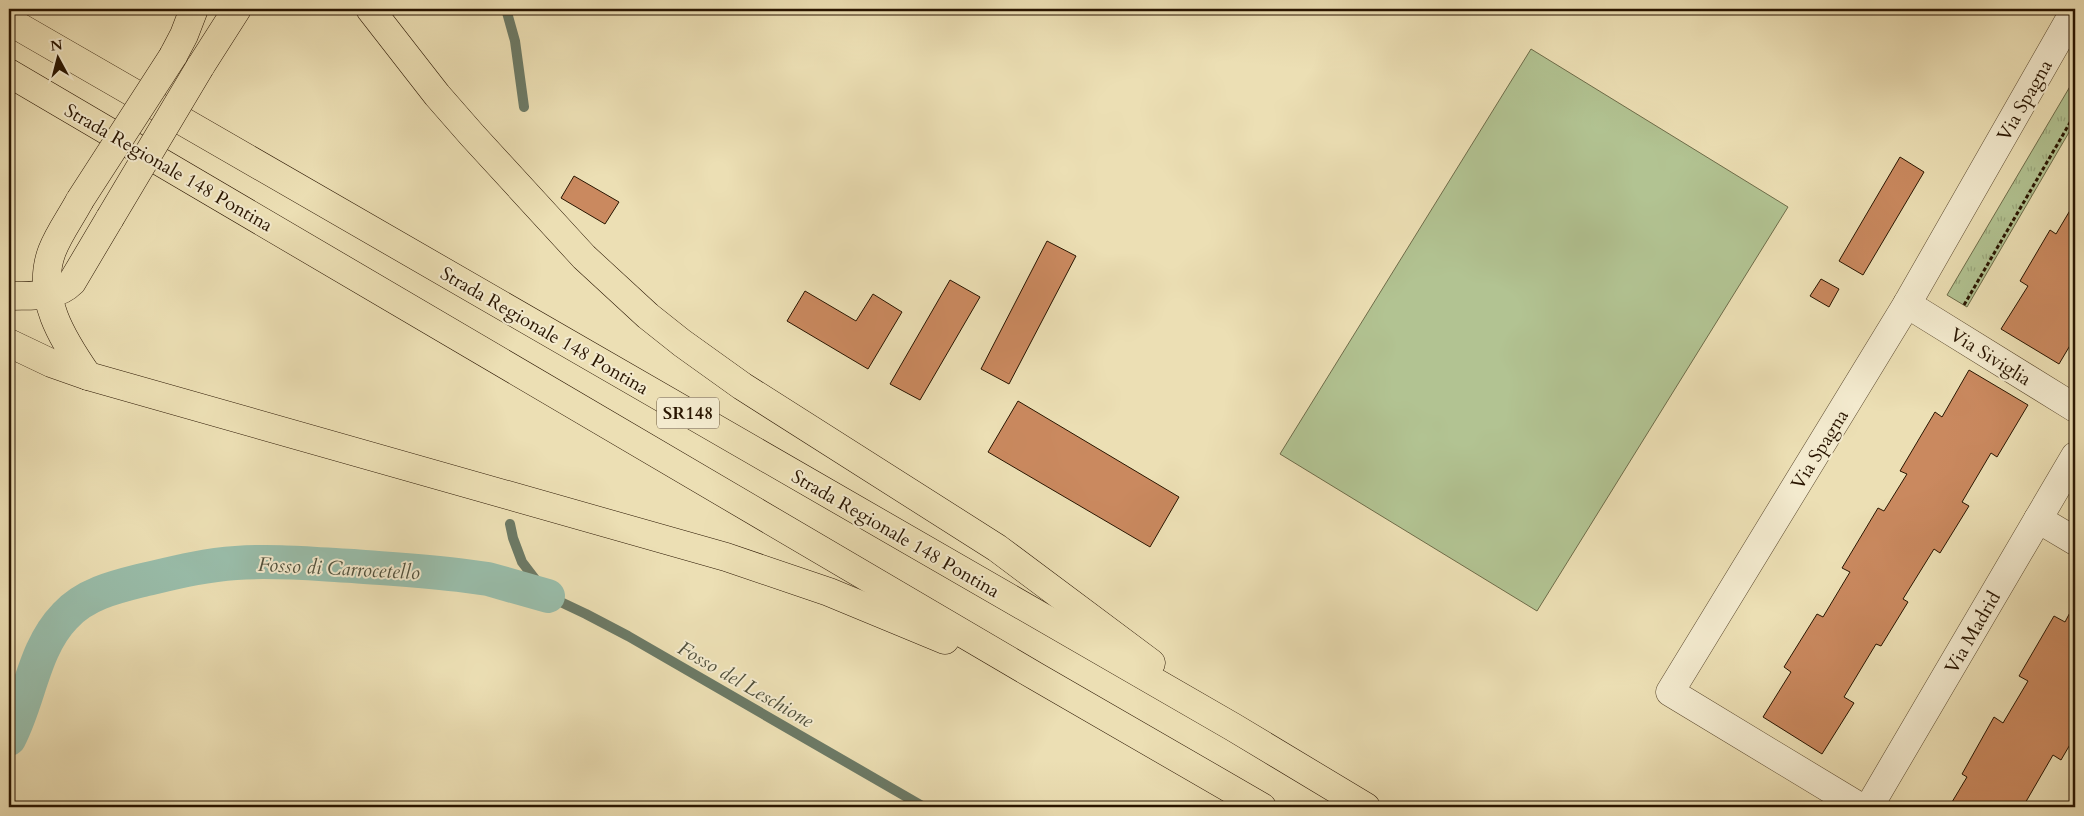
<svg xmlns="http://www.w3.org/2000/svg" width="2084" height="816" font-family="Cardo,serif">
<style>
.green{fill:#b2c392;stroke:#6e6c49}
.park{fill:url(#park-tufts);stroke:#6e6c49}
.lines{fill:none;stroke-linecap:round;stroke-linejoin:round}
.stream{stroke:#6c7a66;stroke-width:10}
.canal{stroke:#99bdaa;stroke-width:34}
.building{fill:#ca895f;stroke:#291500}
.minor-casing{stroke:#5a482d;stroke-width:29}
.highway-casing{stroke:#291500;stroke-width:29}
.path{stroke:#291500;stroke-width:3;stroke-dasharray:4 2.5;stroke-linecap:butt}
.minor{stroke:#f3eace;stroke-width:28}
.highway{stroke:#ecdfb4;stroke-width:28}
.highway-bridge-casing{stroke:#291500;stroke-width:29;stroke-linecap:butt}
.highway-bridge{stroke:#ecdfb4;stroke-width:28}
.labels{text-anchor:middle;stroke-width:4;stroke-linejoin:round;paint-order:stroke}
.shield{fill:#f3eace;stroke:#66553e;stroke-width:1}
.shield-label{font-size:18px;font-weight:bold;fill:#291500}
.street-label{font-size:19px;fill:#291500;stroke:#f3eace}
.water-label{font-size:20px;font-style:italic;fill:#50503c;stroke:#f3eace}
</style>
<defs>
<pattern id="park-tufts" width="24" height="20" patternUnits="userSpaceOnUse" patternTransform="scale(1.25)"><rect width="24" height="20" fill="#b2c392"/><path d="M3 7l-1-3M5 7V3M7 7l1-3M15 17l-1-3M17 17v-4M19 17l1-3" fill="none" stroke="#99a77c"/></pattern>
</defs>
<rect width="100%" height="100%" fill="#ecdfb4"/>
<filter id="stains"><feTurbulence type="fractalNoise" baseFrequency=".004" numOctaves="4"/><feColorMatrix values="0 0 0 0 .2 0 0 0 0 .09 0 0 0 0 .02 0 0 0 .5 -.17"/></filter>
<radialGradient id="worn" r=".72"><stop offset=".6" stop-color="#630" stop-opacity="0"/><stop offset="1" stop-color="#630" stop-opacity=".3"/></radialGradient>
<path class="green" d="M1531,49L1788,207L1537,611L1280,454Z"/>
<path class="park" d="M2075,78V122L1967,307L1947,295Z"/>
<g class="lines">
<g class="stream">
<path d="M506,9L515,41L524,107"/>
<path d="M510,524L513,538L522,562L548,596L586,614L628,636L924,807"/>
</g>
<path class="canal" d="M9,739C30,699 33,649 65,616C85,594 115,587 143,580C173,573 204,565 236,563C275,560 314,564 353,566C391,569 429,571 466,576L488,579L548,596"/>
</g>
<g class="building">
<path d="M1900,157L1924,172L1863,275L1839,261Z"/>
<path d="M574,176L619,202L605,224L561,198Z"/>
<path d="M2075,202V337L2059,364L2001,329L2028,286L2020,281L2050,230L2056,234Z"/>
<path d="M1047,241L1076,256L1009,384L981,369Z"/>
<path d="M1821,279L1839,289L1829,307L1810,296Z"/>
<path d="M950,280L980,297L920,400L890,384Z"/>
<path d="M805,291L856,321L873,294L902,312L868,369L787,321Z"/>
<path d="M1969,370L2028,405L1997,457L1991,453L1962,502L1969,506L1940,553L1934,549L1903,599L1908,602L1881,646L1876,644L1844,697L1854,703L1822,754L1763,717L1791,672L1784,667L1817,614L1823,617L1850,572L1842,568L1878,508L1884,511L1907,474L1900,471L1935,412L1942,417Z"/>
<path d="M1018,401L1179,497L1150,547L988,452Z"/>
<path d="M2075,603V736L2061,760L2053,755L2024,805L2028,807H1949L1967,777L1962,774L1994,717L2003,723L2028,681L2019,676L2054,616L2065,622Z"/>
</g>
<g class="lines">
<defs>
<g id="minor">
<path d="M1907,304L2075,408"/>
<path d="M2038,519L2075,541"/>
<path d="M1860,807L1670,692L1907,304L2075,10"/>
<path d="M1869,807L2075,456"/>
</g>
<g id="highway">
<path d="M370,9L437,95L472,135L584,257L648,316L682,343L742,386L997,548L1151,663"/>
<path d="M9,21L1233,727L1366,807"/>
<path d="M173,56L184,35L194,9"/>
<path d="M200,67L237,9"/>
<path d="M9,73L1037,677L1262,807"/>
<path d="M80,200C71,217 59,233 52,251C35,296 63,340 88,376"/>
<path d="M9,296C31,295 55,299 72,282L110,218"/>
<path d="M9,343L51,363L88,376L726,557L829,592L945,640"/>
</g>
</defs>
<use href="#minor" class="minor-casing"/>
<use href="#highway" class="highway-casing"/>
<path class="path" d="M1964,305L2075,114"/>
<use href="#minor" class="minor"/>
<use href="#highway" class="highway"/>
<defs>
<g id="highway-bridge">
<path d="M80,200L173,56"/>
<path d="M110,218L200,67"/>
</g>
</defs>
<use href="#highway-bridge" class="highway-bridge-casing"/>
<use href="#highway-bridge" class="highway-bridge"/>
</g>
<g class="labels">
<rect class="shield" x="657" y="397.5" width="62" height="31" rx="4"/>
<g class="shield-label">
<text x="688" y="419">SR148</text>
</g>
<g class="street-label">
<text transform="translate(2024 100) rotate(-60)" y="7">Via Spagna</text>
<text transform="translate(169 167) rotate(30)" y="7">Strada Regionale 148 Pontina</text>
<text transform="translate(545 330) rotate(30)" y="7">Strada Regionale 148 Pontina</text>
<text transform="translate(1991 356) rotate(32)" y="7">Via Siviglia</text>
<text transform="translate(1819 449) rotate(-58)" y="7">Via Spagna</text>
<text transform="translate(896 533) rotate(30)" y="7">Strada Regionale 148 Pontina</text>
<text transform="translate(1972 632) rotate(-60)" y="7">Via Madrid</text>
</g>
<g class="water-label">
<text transform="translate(339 568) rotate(3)" y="7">Fosso di Carrocetello</text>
<text transform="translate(746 684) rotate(30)" y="7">Fosso del Leschione</text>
</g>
</g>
<rect width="2084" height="816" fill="none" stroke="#ecdfb4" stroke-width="30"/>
<rect x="10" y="10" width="2064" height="796" fill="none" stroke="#291500" stroke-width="2.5"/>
<rect x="15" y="15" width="2054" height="786" fill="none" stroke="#291500"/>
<g transform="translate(58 58) rotate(353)" stroke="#f3eace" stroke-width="4" paint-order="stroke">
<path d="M0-4L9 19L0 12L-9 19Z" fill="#291500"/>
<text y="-8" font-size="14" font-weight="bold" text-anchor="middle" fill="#291500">N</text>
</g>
<rect width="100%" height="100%" filter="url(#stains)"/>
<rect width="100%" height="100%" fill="url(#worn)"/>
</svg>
